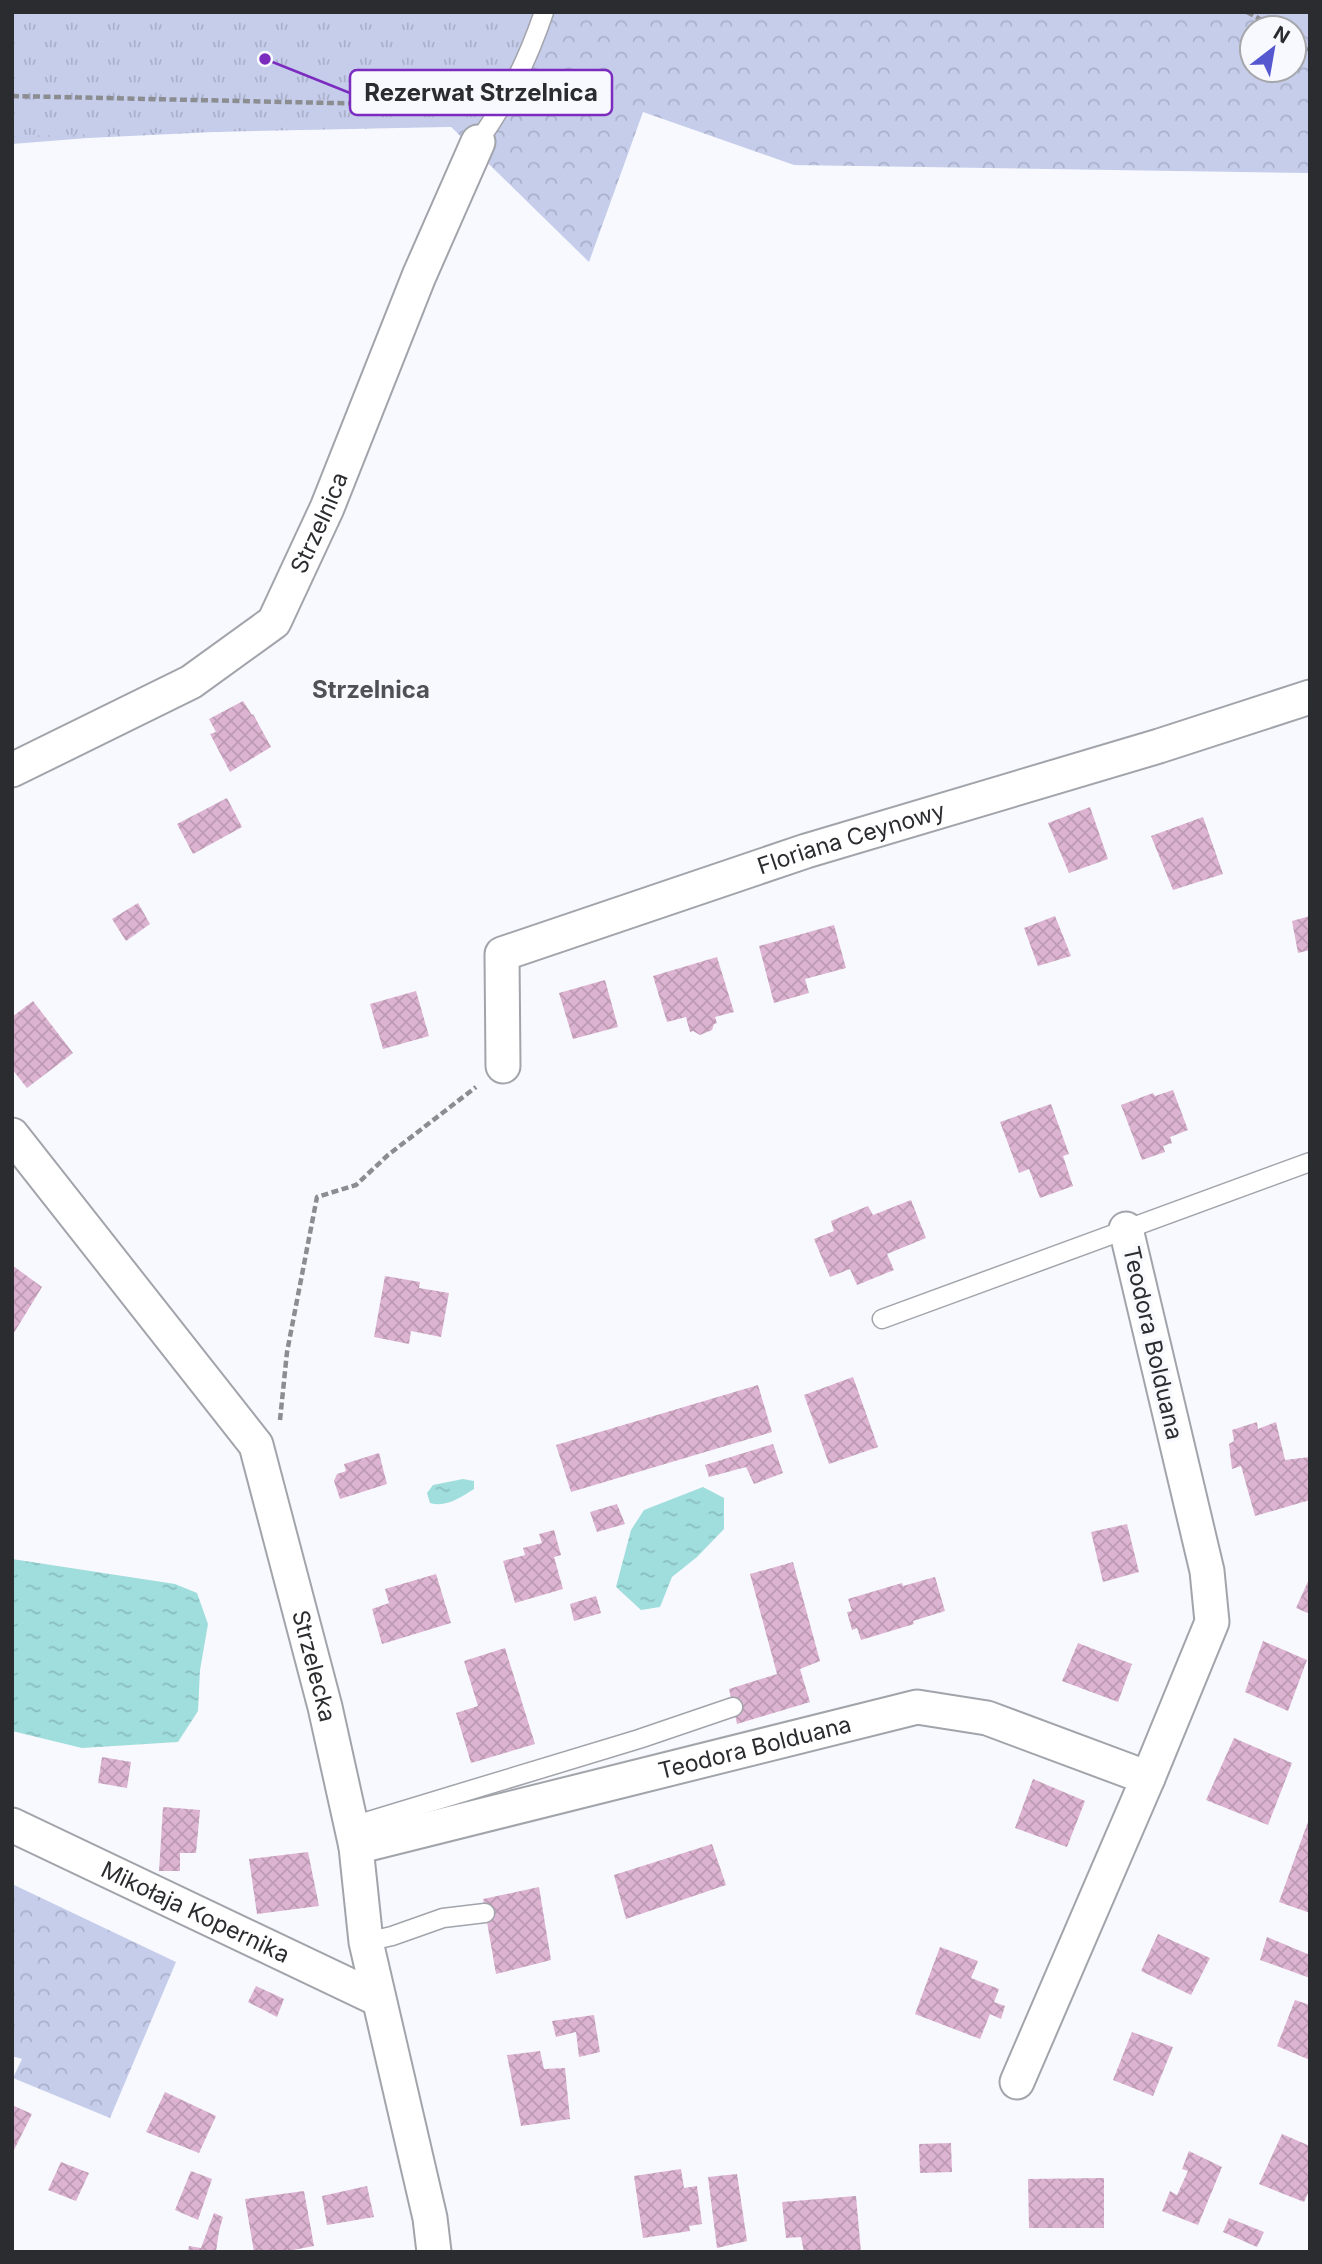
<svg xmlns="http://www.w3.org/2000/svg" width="1322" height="2264" font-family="Inter,sans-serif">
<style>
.forest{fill:url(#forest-crowns);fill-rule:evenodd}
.park{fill:url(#park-tufts)}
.water{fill:url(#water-ripples)}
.building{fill:url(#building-cross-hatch)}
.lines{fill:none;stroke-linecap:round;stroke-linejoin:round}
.lane-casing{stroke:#a2a4ab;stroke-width:21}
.street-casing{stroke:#a2a4ab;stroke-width:37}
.path{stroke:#8c8d91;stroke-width:4.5;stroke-dasharray:7 3.5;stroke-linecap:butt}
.lane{stroke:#fff;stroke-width:18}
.street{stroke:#fff;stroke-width:33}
.labels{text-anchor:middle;stroke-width:7;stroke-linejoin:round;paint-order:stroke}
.street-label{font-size:23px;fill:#2b2c2f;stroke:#f8f9fe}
.neighbourhood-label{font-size:24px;font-weight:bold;fill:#4f5157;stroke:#f8f9fe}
.leader{fill:none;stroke:#7b2cbf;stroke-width:2.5}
.callout-dot{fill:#7b2cbf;stroke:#f8f9fe;stroke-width:2.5}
.callout{fill:#f8f9fe;stroke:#7b2cbf;stroke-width:2.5}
.callout-label{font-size:24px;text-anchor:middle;font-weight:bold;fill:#2b2c2f}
</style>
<defs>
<pattern id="forest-crowns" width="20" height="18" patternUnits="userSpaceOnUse" patternTransform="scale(1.75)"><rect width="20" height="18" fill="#c5cdeb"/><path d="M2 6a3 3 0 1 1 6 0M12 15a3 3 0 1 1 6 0" fill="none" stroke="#a9b0ca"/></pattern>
<pattern id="park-tufts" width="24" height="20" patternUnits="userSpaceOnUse" patternTransform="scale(1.75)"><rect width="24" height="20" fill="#c5cdeb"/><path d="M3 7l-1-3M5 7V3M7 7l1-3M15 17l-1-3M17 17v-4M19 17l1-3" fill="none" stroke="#a9b0ca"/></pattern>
<pattern id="water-ripples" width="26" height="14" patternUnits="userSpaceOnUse" patternTransform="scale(1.75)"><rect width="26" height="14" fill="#a0dddd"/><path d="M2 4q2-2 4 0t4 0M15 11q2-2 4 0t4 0" fill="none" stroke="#8abebe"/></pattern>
<pattern id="building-cross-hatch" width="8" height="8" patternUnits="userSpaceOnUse" patternTransform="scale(1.75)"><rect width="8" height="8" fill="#dcb3d1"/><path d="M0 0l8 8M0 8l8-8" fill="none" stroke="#bd9ab4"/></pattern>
</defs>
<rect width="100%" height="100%" fill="#f8f9fe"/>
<g class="forest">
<path d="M12,12H1310V173L794,165L643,112L589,262L445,121L88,138L12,144ZM1252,28H1294V70H1252Z"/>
<path d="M12,1884L176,1962L110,2118L13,2078L22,2059L12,2056Z"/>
</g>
<path class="park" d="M12,12H534L496,126L12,136Z"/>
<g class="water">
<path d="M463,1479L474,1481V1489C461,1497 446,1508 430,1503L427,1493L433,1485Z"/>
<path d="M703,1487L724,1498V1529L697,1557L672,1577L660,1607L641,1610L616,1587L631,1530L644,1510Z"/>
<path d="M12,1559L175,1584L197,1593L208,1624L200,1670L198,1711L178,1742L82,1748L12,1731Z"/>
</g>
<g class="building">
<path d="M243,701L252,715L253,714L271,747L230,772L210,734L216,732L209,719Z"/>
<path d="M227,798L242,827L193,854L177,824Z"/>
<path d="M1090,807L1108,859L1069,873L1048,823Z"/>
<path d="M1203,817L1223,874L1173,890L1151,836Z"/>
<path d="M138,903L150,924L126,941L112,919Z"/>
<path d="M1055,916L1071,956L1038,966L1024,928Z"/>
<path d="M1310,916V950L1298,953L1292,921Z"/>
<path d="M834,925L846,968L805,979L809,993L774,1003L759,946Z"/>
<path d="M717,957L734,1012L715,1017L717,1023L714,1024L712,1030L700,1035L693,1031L690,1032L686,1017L667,1022L653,976Z"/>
<path d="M605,980L618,1027L573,1039L559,993Z"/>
<path d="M416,991L429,1036L383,1049L370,1004Z"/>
<path d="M33,1001L73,1053L27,1088L12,1069V1017Z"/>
<path d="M1173,1090L1188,1130L1170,1137L1172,1143L1163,1146L1165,1152L1142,1160L1121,1105L1153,1093L1155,1096Z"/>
<path d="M1051,1104L1069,1154L1063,1156L1073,1186L1040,1198L1029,1169L1019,1173L1000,1122Z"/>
<path d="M911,1200L926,1238L887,1254L894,1270L857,1285L850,1269L830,1277L814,1239L834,1231L831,1221L868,1206L873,1215Z"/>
<path d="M12,1265L42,1287L12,1336Z"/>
<path d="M385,1276L420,1282L419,1288L449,1293L441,1337L411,1331L409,1344L374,1337Z"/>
<path d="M853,1377L878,1447L829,1464L804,1395Z"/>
<path d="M758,1385L772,1432L571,1492L556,1445Z"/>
<path d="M1257,1422L1258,1429L1276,1422L1285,1460L1310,1457V1500L1255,1516L1241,1466L1232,1469L1229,1444L1234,1441L1232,1430Z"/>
<path d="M773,1444L783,1473L754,1484L746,1467L709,1477L705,1465Z"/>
<path d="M379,1453L387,1484L340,1499L334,1481L337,1474L346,1471L344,1464Z"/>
<path d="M617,1504L625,1524L597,1532L590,1512Z"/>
<path d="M1127,1524L1139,1572L1103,1582L1091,1532Z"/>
<path d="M554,1530L561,1555L554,1557L563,1589L515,1603L503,1561L525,1555L523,1548L542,1543L539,1534Z"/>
<path d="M793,1562L820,1661L800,1669L810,1702L737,1724L729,1689L777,1674L750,1574Z"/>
<path d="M436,1574L451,1623L382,1644L372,1609L389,1603L385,1589Z"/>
<path d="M935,1577L945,1611L913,1621L914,1624L861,1640L857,1628L852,1630L847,1612L852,1611L848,1599L902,1583L903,1586Z"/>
<path d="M1310,1577V1614L1296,1608Z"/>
<path d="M596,1596L601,1613L574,1621L570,1604Z"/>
<path d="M1263,1641L1307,1660L1288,1711L1245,1692Z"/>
<path d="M1078,1643L1132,1664L1118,1702L1062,1681Z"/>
<path d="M505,1648L535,1744L471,1763L456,1713L478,1706L464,1661Z"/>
<path d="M1234,1738L1292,1763L1268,1825L1206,1800Z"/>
<path d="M102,1757L131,1762L127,1788L98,1783Z"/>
<path d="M1033,1779L1085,1801L1067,1847L1015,1828Z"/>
<path d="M163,1807L200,1810L196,1853H180V1871H159Z"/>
<path d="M1309,1819H1310V1913L1279,1902Z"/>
<path d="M712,1844L726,1885L626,1919L614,1875Z"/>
<path d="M308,1852L319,1906L257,1914L249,1859Z"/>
<path d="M539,1887L551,1960L496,1974L483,1899Z"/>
<path d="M1158,1934L1210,1958L1191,1995L1141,1971Z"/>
<path d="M1267,1937L1310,1955V1978L1260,1960Z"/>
<path d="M940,1947L978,1961L971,1978L999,1989L994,2002L1005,2006L1001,2019L990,2014L980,2039L915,2014Z"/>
<path d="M256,1986L284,1999L277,2017L248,2002Z"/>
<path d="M1295,2000L1310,2005V2060L1277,2046Z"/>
<path d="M594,2015L600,2052L579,2057L576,2032L556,2037L552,2021Z"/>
<path d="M1132,2032L1173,2047L1153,2096L1113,2080Z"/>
<path d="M540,2051L544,2069L565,2068L570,2119L521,2126L507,2055Z"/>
<path d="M165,2092L216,2116L199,2153L146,2132Z"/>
<path d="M12,2105L32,2114L12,2154Z"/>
<path d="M1282,2134L1310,2146V2189L1304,2202L1259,2184Z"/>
<path d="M951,2143L952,2172L920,2173L919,2144Z"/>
<path d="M1189,2151L1222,2167L1198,2225L1162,2211L1170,2191L1177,2195L1188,2171L1182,2169Z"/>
<path d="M61,2162L89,2173L76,2201L48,2190Z"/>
<path d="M681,2169L684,2188L697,2186L702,2224L689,2226L690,2231L643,2238L634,2176Z"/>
<path d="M191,2171L212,2179L198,2220L175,2210Z"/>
<path d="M737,2174L747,2241L717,2248L708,2177Z"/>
<path d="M1104,2178V2228H1029L1028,2179Z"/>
<path d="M367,2186L374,2217L327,2225L322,2196Z"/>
<path d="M304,2191L314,2246L293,2250L294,2252H254L245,2199Z"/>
<path d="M856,2196L861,2252H804L801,2237L786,2238L782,2202Z"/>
<path d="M214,2213L223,2217L219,2231L216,2252H188L189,2246L201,2248Z"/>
<path d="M1229,2218L1264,2232L1257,2247L1223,2232Z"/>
</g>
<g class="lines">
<defs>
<g id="lane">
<path d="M478,142C508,99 527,62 544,12"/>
<path d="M882,1319L1310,1162"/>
<path d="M352,1826L639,1739L733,1707"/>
<path d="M366,1942L392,1936L443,1918L485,1913"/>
</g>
<g id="street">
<path id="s1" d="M12,770L191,682L274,622L327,508L419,276L478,142"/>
<path id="s2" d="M503,1066L502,954L806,851L1159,746L1310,697"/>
<path id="s3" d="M12,1135L256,1445L325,1707L356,1847L366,1942L430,2218L434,2252"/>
<path id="s4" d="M12,1825L378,1999"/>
<path id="s5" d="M356,1847L917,1707L987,1718L1148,1778"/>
<path d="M1017,2082L1148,1778L1212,1622L1207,1571L1126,1229"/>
</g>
</defs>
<use href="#lane" class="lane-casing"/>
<use href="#street" class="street-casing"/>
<g class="path">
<path d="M1247,12L1276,28"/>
<path d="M1294,40L1310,52"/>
<path d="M12,96L470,106"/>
<path d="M280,1420L287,1352L317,1197L356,1185L388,1155L476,1087"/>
</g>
<use href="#lane" class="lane"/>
<use href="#street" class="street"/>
</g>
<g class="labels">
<g class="street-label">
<text dy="8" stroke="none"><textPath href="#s1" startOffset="411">Strzelnica</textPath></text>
<text dy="8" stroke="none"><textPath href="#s2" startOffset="480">Floriana Ceynowy</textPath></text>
<text transform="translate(1153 1343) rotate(77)" y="8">Teodora Bolduana</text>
<text dy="8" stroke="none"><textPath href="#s3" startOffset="623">Strzelecka</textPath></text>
<text dy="8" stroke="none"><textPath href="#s5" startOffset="411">Teodora Bolduana</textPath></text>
<text dy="8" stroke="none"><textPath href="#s4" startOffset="203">Mikołaja Kopernika</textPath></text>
</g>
<g class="neighbourhood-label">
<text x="371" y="698">Strzelnica</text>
</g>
</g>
<path class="leader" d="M265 59L350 93"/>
<circle class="callout-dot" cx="265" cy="59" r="7"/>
<rect class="callout" x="350" y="70" width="262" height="45" rx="7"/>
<g class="callout-label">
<text x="481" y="101">Rezerwat Strzelnica</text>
</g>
<rect width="1322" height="2264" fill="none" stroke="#2b2c2f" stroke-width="28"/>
<g transform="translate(1273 49) rotate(31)"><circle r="33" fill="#f8f9fe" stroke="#a6a7ab" stroke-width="2"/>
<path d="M0-5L12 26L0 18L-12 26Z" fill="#5658cf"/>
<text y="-10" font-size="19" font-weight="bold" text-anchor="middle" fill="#2b2c2f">N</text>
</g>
</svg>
